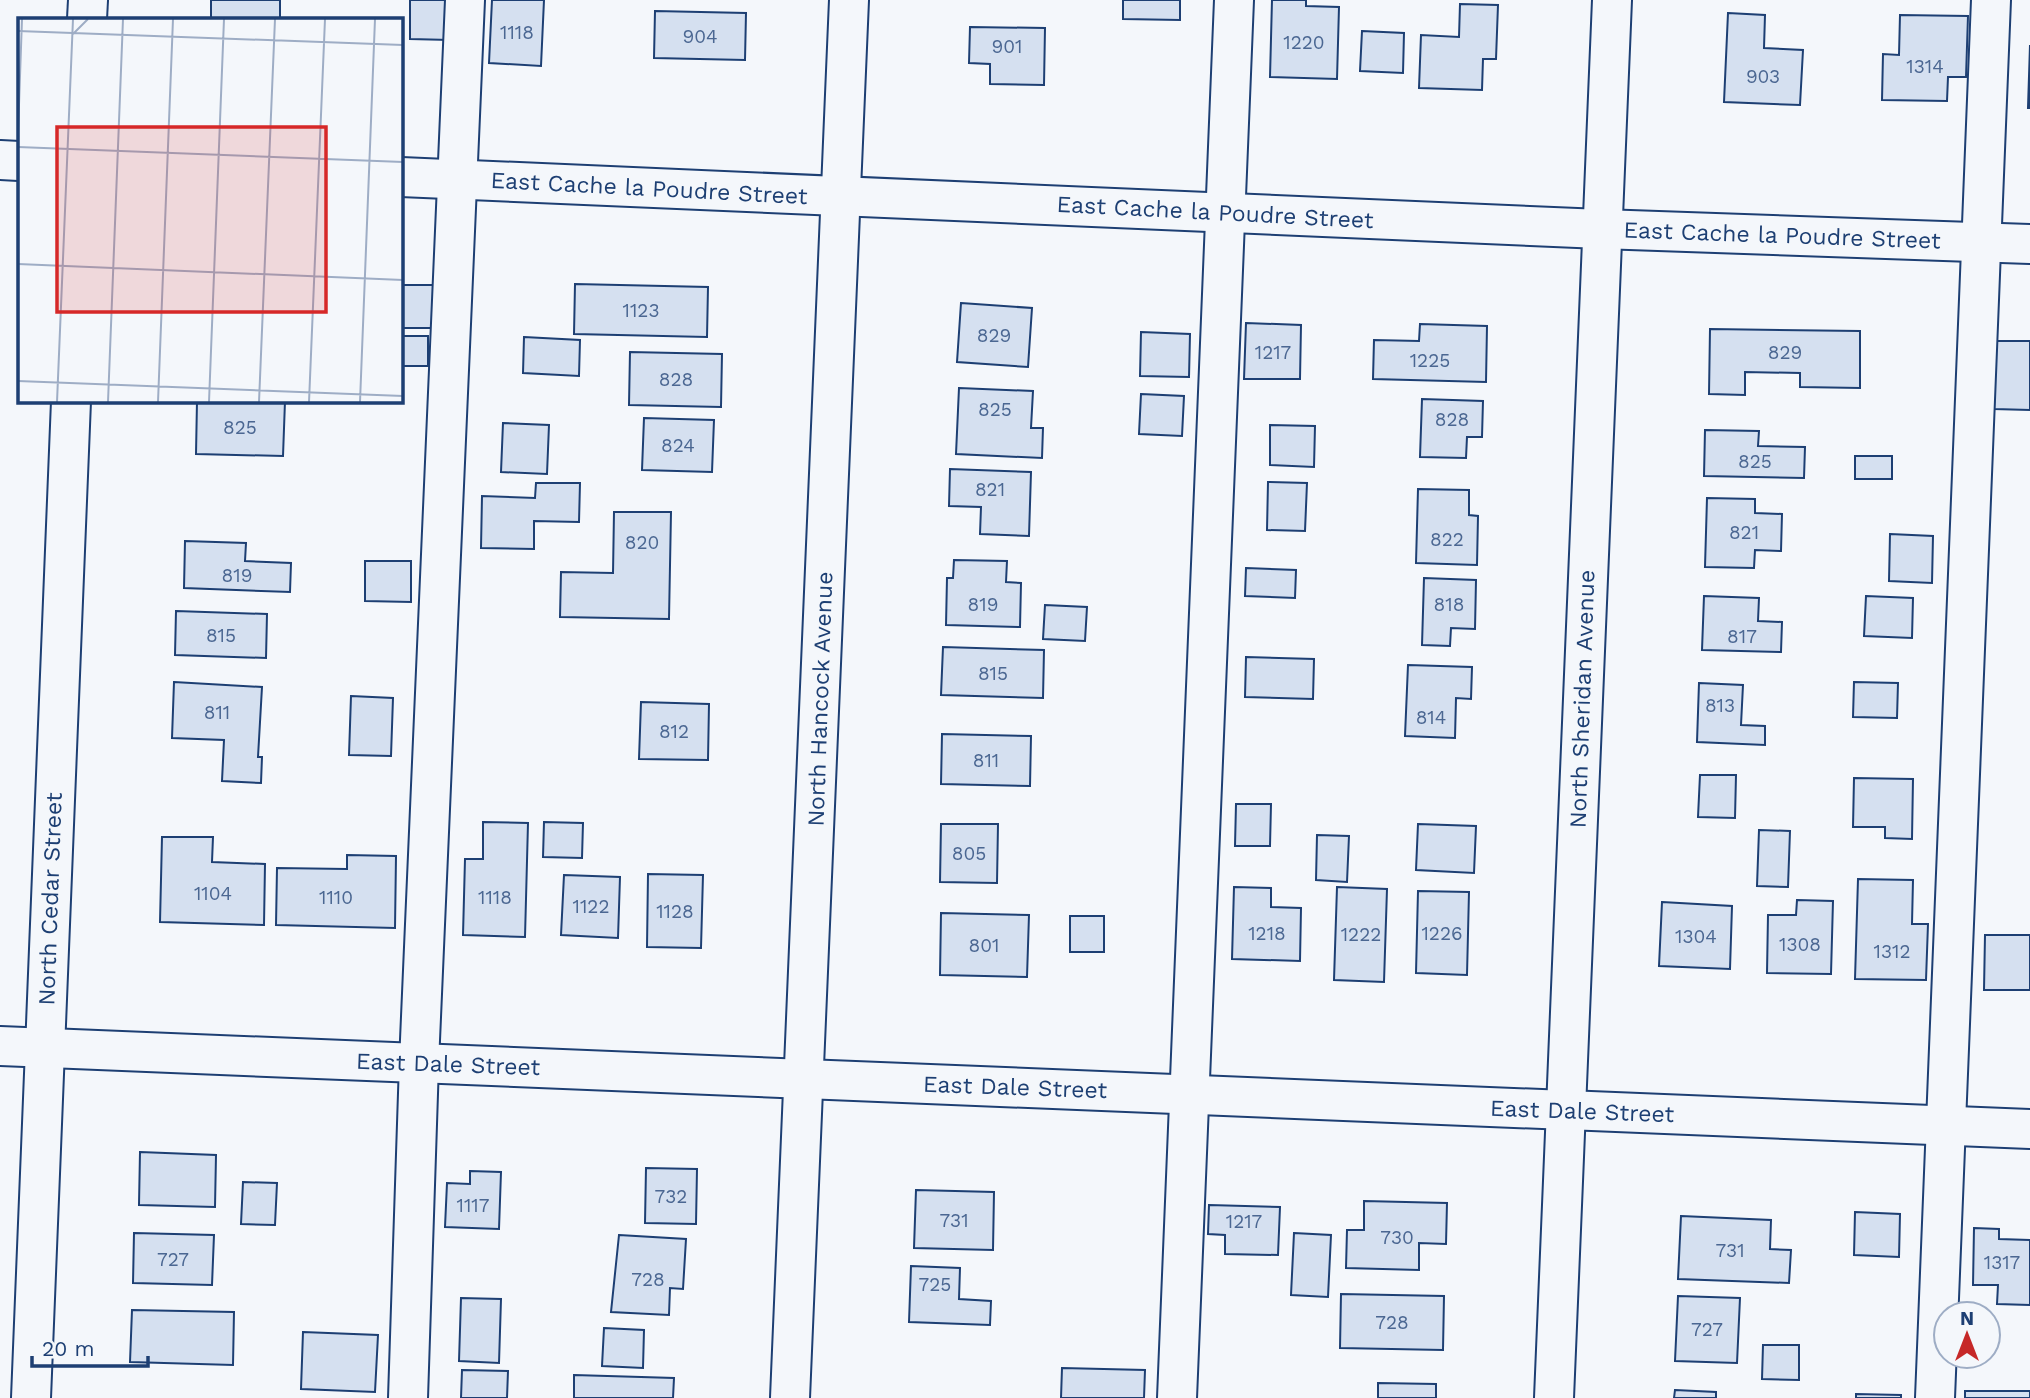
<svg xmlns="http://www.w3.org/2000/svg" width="2030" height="1398" font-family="'Work Sans',sans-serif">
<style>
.building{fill:#d5e0f0;stroke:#1d3f73;stroke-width:2}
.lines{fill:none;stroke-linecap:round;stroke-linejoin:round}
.minor-casing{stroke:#1d3f73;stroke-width:42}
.major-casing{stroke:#1d3f73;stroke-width:42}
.minor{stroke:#f4f7fb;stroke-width:38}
.major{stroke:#f4f7fb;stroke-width:38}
.labels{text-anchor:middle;stroke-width:5;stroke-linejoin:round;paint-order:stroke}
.number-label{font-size:19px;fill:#4b6792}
.street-label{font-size:23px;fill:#1d3f73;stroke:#f4f7fb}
.inset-road{fill:none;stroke:#9eadc5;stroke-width:2}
.view{fill:#d62828;fill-opacity:0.15;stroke:#d62828;stroke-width:3.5}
.inset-edge{fill:none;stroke:#1d3f73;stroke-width:3.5}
</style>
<rect width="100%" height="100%" fill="#f4f7fb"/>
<g class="building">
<rect x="211" y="0" width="69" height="19"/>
<path d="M410,0H451L450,40L410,39Z"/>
<path d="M492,0H544L541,66L489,63Z"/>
<path d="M1123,0H1180V20L1123,19Z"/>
<path d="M1272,0H1306V6L1339,7L1337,79L1270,77Z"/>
<path d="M1460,4L1498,5L1496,59H1483L1482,90L1419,88L1421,35L1459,37Z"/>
<path d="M655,11L746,13L745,60L654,58Z"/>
<path d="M1728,13L1765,15L1764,48L1803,50L1800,105L1724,102Z"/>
<path d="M1900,15L1968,16L1966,77H1948L1947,101L1882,100L1883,54L1899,55Z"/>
<path d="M970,27L1045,28L1044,85L990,84V64L969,63Z"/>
<path d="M1362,31L1404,33L1403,73L1360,71Z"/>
<path d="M2030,45V108H2028Z"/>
<path d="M575,284L708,287L707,337L574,334Z"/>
<rect x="401" y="285" width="32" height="43"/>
<path d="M961,303L1032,308L1028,367L957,362Z"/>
<path d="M1246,323L1301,325L1300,379H1244Z"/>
<path d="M1420,324L1487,326L1486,382L1373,379L1374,340L1419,341Z"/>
<path d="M1710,329L1860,331V388L1800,387V373L1745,372V395L1709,394Z"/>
<path d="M1141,332L1190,334L1189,377L1140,376Z"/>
<rect x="401" y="336" width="27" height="30"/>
<path d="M524,337L580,340L579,376L523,373Z"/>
<path d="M1996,341H2030V410L1994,409Z"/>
<path d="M630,352L722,354L721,407L629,405Z"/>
<path d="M959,388L1033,391L1031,428H1043L1042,458L956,454Z"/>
<path d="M1141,394L1184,396L1182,436L1139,434Z"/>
<path d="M1422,399L1483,401L1482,437H1467L1466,458L1420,457Z"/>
<path d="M197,401H285L283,456L196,454Z"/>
<path d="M644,418L714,420L712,472L642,470Z"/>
<path d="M503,423L549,425L547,474L501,472Z"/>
<path d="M1270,425L1315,426L1314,467L1270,465Z"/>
<path d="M1705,430L1759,431L1758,446L1805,447L1804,478L1704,476Z"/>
<rect x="1855" y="456" width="37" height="23"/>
<path d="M950,469L1031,472L1029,536L980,534L981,507L949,506Z"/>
<path d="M1268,482L1307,483L1305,531L1267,530Z"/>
<path d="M536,483H580L579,522L534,521V549L481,548L482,496L535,498Z"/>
<path d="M1418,489L1469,490V515L1478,516L1477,565L1416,563Z"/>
<path d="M1707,498L1755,499V513L1782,514L1781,551L1755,550L1754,568L1705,567Z"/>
<path d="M614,512H671L669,619L560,617L561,572L613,573Z"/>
<path d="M1890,534L1933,536L1932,583L1889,581Z"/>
<path d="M185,541L246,543L245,561L291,563L290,592L184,588Z"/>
<path d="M954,560L1007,561L1006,582L1021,583L1020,627L946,625L947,578H953Z"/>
<path d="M365,561H411V602L365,601Z"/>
<path d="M1246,568L1296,570L1295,598L1245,596Z"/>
<path d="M1424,578L1476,580L1475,629L1451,628L1450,646L1422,645Z"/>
<path d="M1704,596L1759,598L1758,621L1782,622L1781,652L1702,650Z"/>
<path d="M1866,596L1913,598L1912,638L1864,636Z"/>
<path d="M1045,605L1087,607L1085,641L1043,639Z"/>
<path d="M176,611L267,614L266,658L175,655Z"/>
<path d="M943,647L1044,650L1043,698L941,695Z"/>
<path d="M1246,657L1314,659L1313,699L1245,697Z"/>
<path d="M1408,665L1472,667L1471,699L1456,698L1455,738L1405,736Z"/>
<path d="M174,682L262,687L258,757H262L261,783L222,781L224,740L172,738Z"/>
<path d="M1854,682L1898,683L1897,718L1853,717Z"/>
<path d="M1699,683L1743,685L1741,725L1765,726V745L1697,742Z"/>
<path d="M351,696L393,698L391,756L349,755Z"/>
<path d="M641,702L709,704L708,760L639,759Z"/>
<path d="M942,734L1031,736L1030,786L941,784Z"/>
<path d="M1700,775H1736L1735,818L1698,817Z"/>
<path d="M1854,778L1913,779L1912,839L1885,838V827H1853Z"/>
<path d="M1236,804H1271L1270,846H1235Z"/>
<path d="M483,822L528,823L525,937L463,935L465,859H483Z"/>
<path d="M544,822L583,823L582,858L543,857Z"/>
<path d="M941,824H998L997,883L940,882Z"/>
<path d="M1418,824L1476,826L1474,873L1416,870Z"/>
<path d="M1759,830L1790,831L1788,887L1757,886Z"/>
<path d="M1317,835L1349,836L1347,882L1316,880Z"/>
<path d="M162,837H213L212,862L265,864L264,925L160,922Z"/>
<path d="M347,855L396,856L395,928L276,925L277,868L347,869Z"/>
<path d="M648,874L703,875L701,948L647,947Z"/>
<path d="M564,875L620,877L618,938L561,935Z"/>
<path d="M1858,879L1913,880L1912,924H1928L1926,980L1855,979Z"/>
<path d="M1234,887L1271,888V907L1301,908L1300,961L1232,959Z"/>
<path d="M1337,887L1387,889L1384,982L1334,980Z"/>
<path d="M1418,891L1469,892L1467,975L1416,973Z"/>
<path d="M1797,900L1833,901L1831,974L1767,973L1768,915H1796Z"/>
<path d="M1662,902L1732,906L1730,969L1659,966Z"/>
<path d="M941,913L1029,915L1027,977L940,975Z"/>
<rect x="1070" y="916" width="34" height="36"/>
<path d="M1985,935H2030V990H1984Z"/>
<path d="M140,1152L216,1155L215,1207L139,1205Z"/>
<path d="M646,1168L697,1169L696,1224L645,1223Z"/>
<path d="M470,1171L501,1172L499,1229L445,1227L447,1183L470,1184Z"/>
<path d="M243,1182L277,1183L275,1225L241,1224Z"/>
<path d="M916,1190L994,1192L993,1250L914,1248Z"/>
<path d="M1364,1201L1447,1203L1446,1244L1419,1243V1270L1346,1268L1347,1230H1364Z"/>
<path d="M1209,1205L1280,1207L1278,1255L1225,1254V1235L1208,1234Z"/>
<path d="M1855,1212L1900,1214L1899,1257L1854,1255Z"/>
<path d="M1681,1216L1771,1220L1770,1249L1791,1250L1789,1283L1678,1279Z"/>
<path d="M1974,1228L1999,1229V1239L2030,1240V1305L1997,1304L1998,1285H1973Z"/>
<path d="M134,1233L214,1235L212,1285L133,1283Z"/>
<path d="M1294,1233L1331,1235L1328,1297L1291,1295Z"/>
<path d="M619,1235L686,1239L683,1289L670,1288L669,1315L611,1312Z"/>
<path d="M911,1266L960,1268L959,1299L991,1301L990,1325L909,1322Z"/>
<path d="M1341,1294L1444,1296L1443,1350L1340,1348Z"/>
<path d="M1678,1296L1740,1298L1737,1363L1675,1361Z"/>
<path d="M461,1298L501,1299L499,1363L459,1361Z"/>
<path d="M132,1310L234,1312L233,1365L130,1362Z"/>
<path d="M604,1328L644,1330L643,1368L602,1366Z"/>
<path d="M303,1332L378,1335L375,1392L301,1389Z"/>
<path d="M1763,1345H1799V1380L1762,1379Z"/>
<path d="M1062,1368L1145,1370L1144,1398H1061Z"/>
<path d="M462,1370L508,1371L507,1398H461Z"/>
<path d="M574,1375L674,1378L673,1398H574Z"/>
<path d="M1378,1383L1436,1384V1398H1378Z"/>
<path d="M1675,1390L1716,1392V1398H1674Z"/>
<rect x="1965" y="1391" width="65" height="7"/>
<path d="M1856,1394L1901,1395V1398H1856Z"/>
</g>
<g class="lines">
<defs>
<g id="minor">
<path d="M87,19L88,0"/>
<path d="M0,160L19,161"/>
<path d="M401,177L1601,229L2030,244"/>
<path d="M0,1046L2030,1129"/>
<path d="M31,1398L71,401"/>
<path d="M408,1398L419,1063L465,0"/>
<path d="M1177,1398L1234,0"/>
<path d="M1554,1398L1612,0"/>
<path d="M1935,1398L1991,0"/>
</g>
<path id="major" d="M790,1398L849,0"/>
</defs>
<use href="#minor" class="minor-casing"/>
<use href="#major" class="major-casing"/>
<use href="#minor" class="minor"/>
<use href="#major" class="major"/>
</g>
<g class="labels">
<g class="number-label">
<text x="517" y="39">1118</text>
<text x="700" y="43">904</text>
<text x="1304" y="49">1220</text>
<text x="1007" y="53">901</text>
<text x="1925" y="73">1314</text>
<text x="1763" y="83">903</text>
<text x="641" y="317">1123</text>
<text x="994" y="342">829</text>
<text x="1273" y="359">1217</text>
<text x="1785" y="359">829</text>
<text x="1430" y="367">1225</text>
<text x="676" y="386">828</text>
<text x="995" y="416">825</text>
<text x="1452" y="426">828</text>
<text x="240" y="434">825</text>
<text x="678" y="452">824</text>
<text x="1755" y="468">825</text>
<text x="990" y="496">821</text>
<text x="1744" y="539">821</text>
<text x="1447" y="546">822</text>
<text x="642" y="549">820</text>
<text x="237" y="582">819</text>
<text x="983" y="611">819</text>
<text x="1449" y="611">818</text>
<text x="221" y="642">815</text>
<text x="1742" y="643">817</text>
<text x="993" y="680">815</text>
<text x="1720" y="712">813</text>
<text x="217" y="719">811</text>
<text x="1431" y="724">814</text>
<text x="674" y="738">812</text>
<text x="986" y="767">811</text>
<text x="969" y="860">805</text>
<text x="213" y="900">1104</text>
<text x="336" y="904">1110</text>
<text x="495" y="904">1118</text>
<text x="591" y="913">1122</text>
<text x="675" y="918">1128</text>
<text x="1267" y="940">1218</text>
<text x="1442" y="940">1226</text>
<text x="1361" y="941">1222</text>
<text x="1696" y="943">1304</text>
<text x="1800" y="951">1308</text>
<text x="984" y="952">801</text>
<text x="1892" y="958">1312</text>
<text x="671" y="1203">732</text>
<text x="473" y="1212">1117</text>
<text x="954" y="1227">731</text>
<text x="1244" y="1228">1217</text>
<text x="1397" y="1244">730</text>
<text x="1730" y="1257">731</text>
<text x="173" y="1266">727</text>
<text x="2002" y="1269">1317</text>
<text x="648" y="1286">728</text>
<text x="935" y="1291">725</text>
<text x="1392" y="1329">728</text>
<text x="1707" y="1336">727</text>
</g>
<g class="street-label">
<text transform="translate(649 188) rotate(3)" y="8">East Cache la Poudre Street</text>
<text transform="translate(1215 212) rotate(3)" y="8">East Cache la Poudre Street</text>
<text transform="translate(1782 235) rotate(2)" y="8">East Cache la Poudre Street</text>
<text transform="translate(820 699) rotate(-88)" y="8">North Hancock Avenue</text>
<text transform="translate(1582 699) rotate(-88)" y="8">North Sheridan Avenue</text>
<text transform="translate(50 899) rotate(-88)" y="8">North Cedar Street</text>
<text transform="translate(448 1064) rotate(2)" y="8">East Dale Street</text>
<text transform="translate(1015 1087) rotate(2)" y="8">East Dale Street</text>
<text transform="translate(1582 1111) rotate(2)" y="8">East Dale Street</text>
</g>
</g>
<g transform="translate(18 18)">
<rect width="385" height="385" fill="#f4f7fb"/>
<path class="inset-road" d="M0,13L385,27M55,16L70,1M0,115L4,1M0,129L385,144M0,246L385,262M0,363L385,378M39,384L55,1M90,384L105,1M140,384L155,1M191,384L206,1M241,384L257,1M291,384L307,1M342,384L357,1"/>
<path class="view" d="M39,109H308V294H39Z"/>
<rect width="385" height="385" class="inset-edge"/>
</g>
<g transform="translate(1967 1335)"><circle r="33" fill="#f4f7fb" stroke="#9eadc5" stroke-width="2"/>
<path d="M0-5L12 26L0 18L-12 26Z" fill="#c62828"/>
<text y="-10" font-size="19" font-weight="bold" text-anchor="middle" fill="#1d3f73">N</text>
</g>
<path d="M32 1356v10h116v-10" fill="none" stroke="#1d3f73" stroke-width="3.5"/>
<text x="42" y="1356" font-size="21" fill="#1d3f73" stroke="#f4f7fb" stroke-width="5" paint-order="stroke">20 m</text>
</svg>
